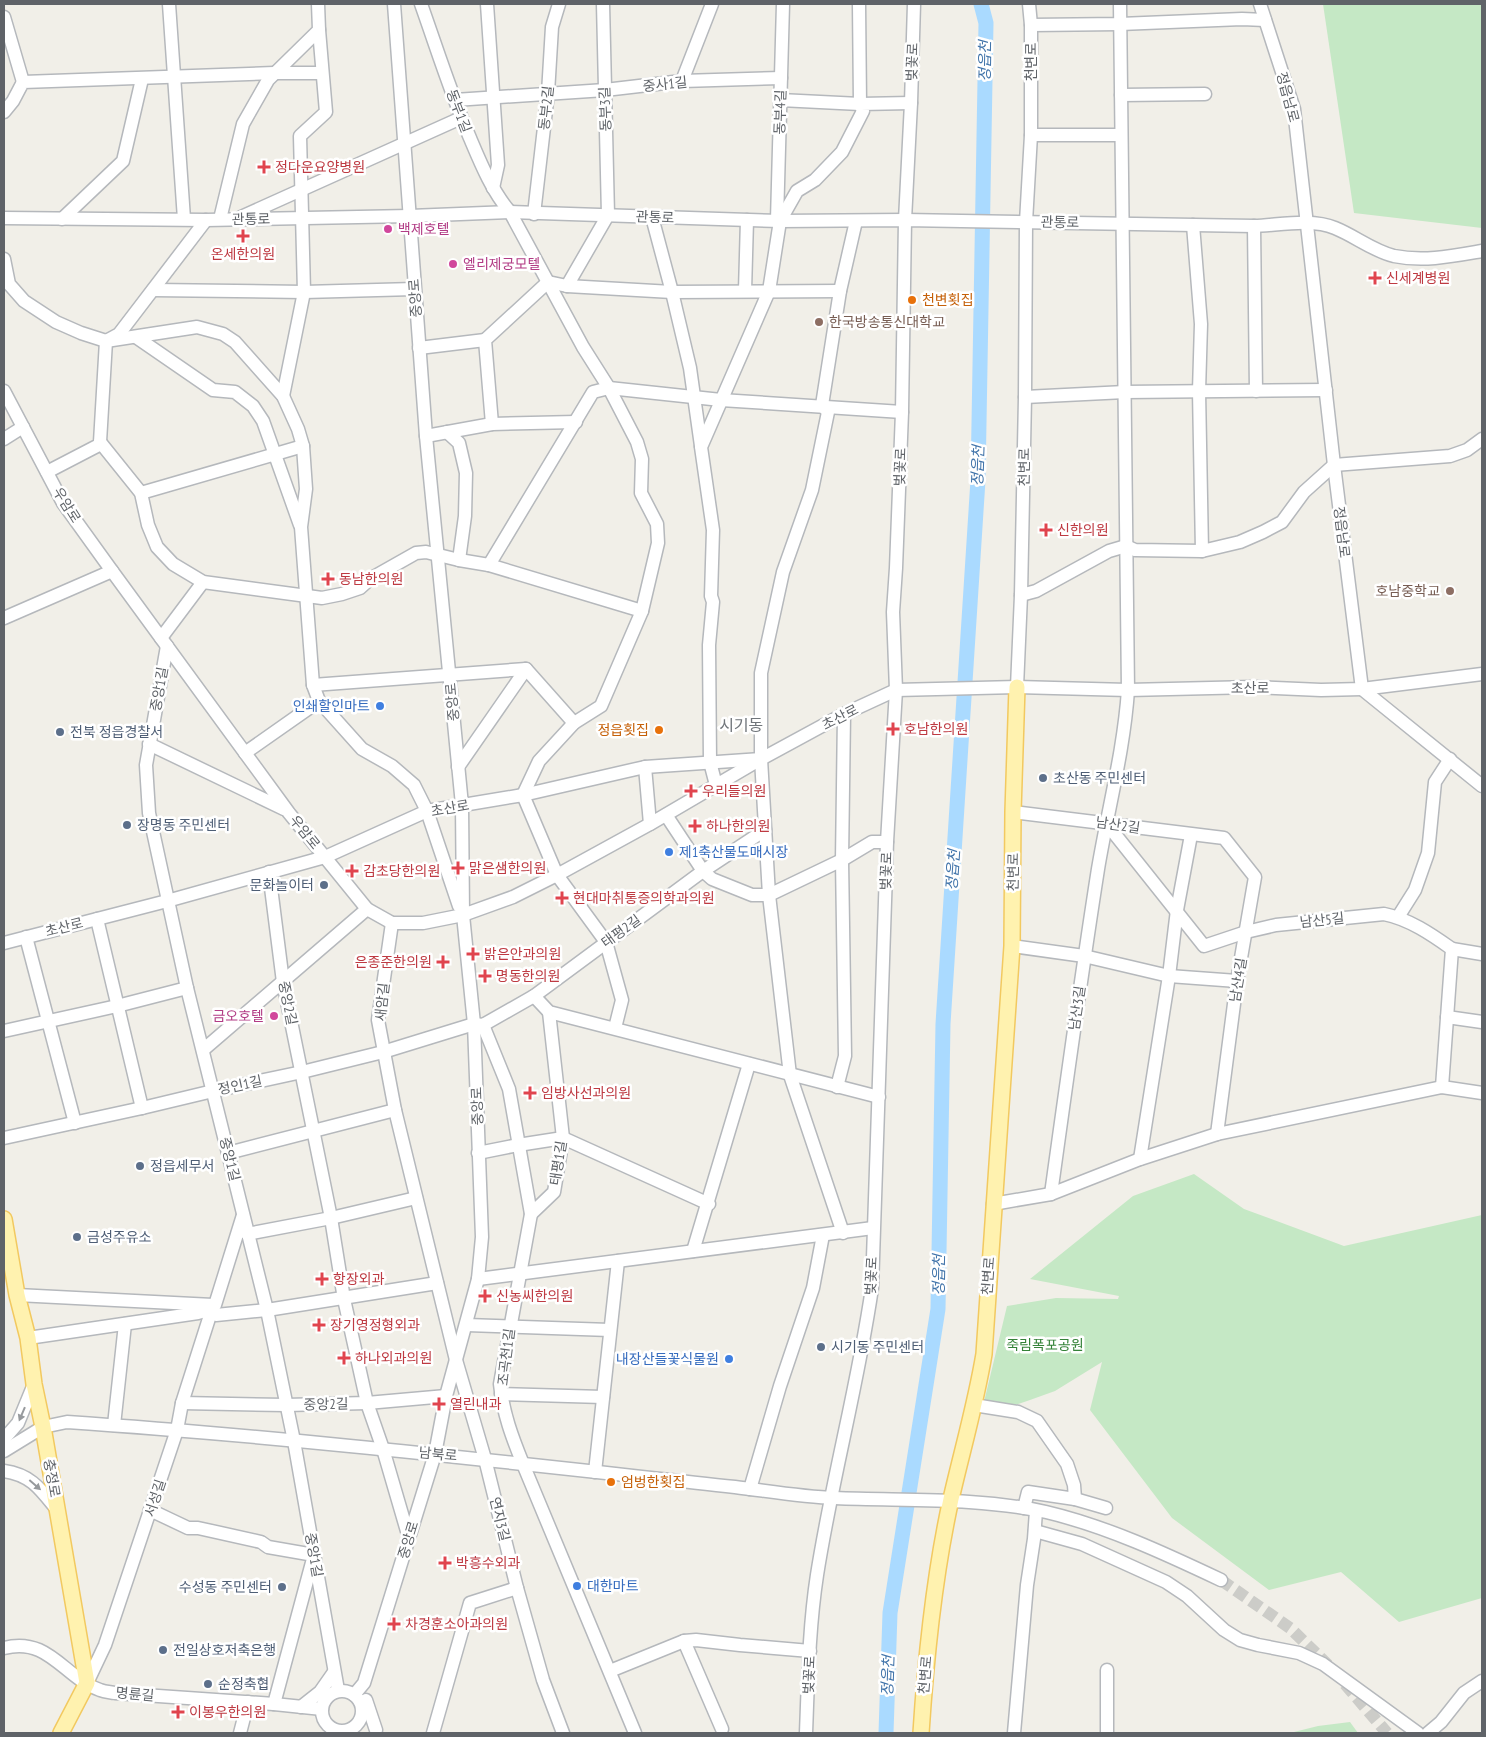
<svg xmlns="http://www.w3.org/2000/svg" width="1486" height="1737" font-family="'PT Sans Narrow','Noto Sans KR',sans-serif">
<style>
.green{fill:#c5e8c5}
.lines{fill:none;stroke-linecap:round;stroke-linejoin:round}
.river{stroke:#aadaff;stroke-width:15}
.minor-tunnel{stroke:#ccccc8;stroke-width:12;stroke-dasharray:12 6;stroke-linecap:butt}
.minor-casing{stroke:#b5b8bc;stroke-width:15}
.major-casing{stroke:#f2c960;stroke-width:18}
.minor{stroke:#fff;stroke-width:12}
.major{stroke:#fff2af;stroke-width:15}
.oneway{fill:#979a9d}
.health-dot{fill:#e0444e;stroke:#fff;stroke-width:2}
.hotel-dot{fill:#d1479c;stroke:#fff;stroke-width:2}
.food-dot{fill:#e8710a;stroke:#fff;stroke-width:2}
.education-dot{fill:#8d6e63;stroke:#fff;stroke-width:2}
.shop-dot{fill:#3f7fe0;stroke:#fff;stroke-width:2}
.service-dot{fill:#5c6f8a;stroke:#fff;stroke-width:2}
.labels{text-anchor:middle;stroke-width:5;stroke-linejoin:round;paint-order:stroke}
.street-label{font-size:14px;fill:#5f6368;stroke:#fff}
.health-label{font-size:14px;fill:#be3a42;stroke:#fff;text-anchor:start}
.hotel-label{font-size:14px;fill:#b23c85;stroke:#fff;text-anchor:start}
.food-label{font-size:14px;fill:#c56008;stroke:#fff;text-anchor:start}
.education-label{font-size:14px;fill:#785e54;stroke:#fff;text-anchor:start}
.shop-label{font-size:14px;fill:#366cbe;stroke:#fff;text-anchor:end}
.service-label{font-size:14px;fill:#4e5e75;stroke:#fff;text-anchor:start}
.park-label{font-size:14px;fill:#348238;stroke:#fff}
.water-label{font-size:15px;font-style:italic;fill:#4174aa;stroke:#fff}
.quarter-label{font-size:16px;fill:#70757a;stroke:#fff}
</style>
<rect width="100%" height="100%" fill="#f1efe8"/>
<g class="green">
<path d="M1323,4H1482V228L1354,213Z"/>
<path d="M1194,1174L1244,1209L1344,1246L1482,1215V1598L1399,1622L1341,1572L1269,1590L1172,1518L1090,1410L1102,1362L1055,1391L1030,1400L1009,1407L984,1402L1007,1306L1056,1298L1118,1299L1119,1296L1030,1279L1133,1196Z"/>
<path d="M1350,1722L1358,1733H1290L1318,1726Z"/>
</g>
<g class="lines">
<path class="river" d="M886,1733L890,1613L938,1309L943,1024L978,480L986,23L981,4"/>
<g class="minor-tunnel">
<path d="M1221,1580L1290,1628L1328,1665"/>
<path d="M1345,1684L1387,1733"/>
</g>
<defs>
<g id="minor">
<path d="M169,4L184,219"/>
<path d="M421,4C437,49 451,94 470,138C481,164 492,191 510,212L583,347L609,388L637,442L642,459L641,493L657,524L658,543L642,611L601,706L574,723L539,761L523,795L557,875L606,942L622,1000L615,1028"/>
<path d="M487,4L498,165L493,188"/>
<path d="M1260,4L1294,109L1334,465L1362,689L1482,786"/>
<path d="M4,17L23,82"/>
<path d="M1031,25L1120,24L1242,19L1265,20"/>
<path d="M682,81L712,4"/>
<path d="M1121,95L1205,94"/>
<path d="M455,100L605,90L682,81L781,78"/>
<path d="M780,100L860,104L859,4"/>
<path d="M4,112L13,101L23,82L274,73H322"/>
<path d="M1031,135H1120"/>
<path d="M534,214L548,93L552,27L559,4"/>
<path d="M241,217L461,118"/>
<path d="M652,217L672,292L690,368L701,446"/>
<path d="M4,218L206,220L410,216L510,212L780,221L905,220L1254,226C1280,225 1311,218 1335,228C1355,236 1373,251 1394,256C1424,262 1453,256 1482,251"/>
<path d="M62,219L123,161L142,79"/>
<path d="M220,219L243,124L268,80L319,30L318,4"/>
<path d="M777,220L783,4"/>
<path d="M1193,225L1201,324L1199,391L1202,551"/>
<path d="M1254,226L1256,391"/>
<path d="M4,259L9,284L24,301L56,322L81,333L106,341L197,327L223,334L235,342L283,396L298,429L303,446L306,489L301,527L313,685L319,701L362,749L392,766L414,785L427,811L459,906"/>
<path d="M567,286L672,292L840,291"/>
<path d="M153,290L304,292L414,289"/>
<path d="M745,291L747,220"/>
<path d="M136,337L213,390L235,392L253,406L263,421L300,525"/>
<path d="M419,348L485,340"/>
<path d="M4,391L63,503L112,571L289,813L367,909L392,923H423L463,915L513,897L557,875L650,824L759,760"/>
<path d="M283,396L304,292L300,136L326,112L319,30"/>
<path d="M1025,397L1125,392L1326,390"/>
<path d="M492,424L485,340L548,282L567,286L608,215L603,4"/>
<path d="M447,432L459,443L466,473L465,516L459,560"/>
<path d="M426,436L492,424L576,422"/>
<path d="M4,439L23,427"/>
<path d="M100,442L141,493L148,525L157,547L173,564L203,582L322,598L342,594L360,588L370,579L416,553L426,552L459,560L489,565L642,611"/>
<path d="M47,472L99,445L100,442L106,341L119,334L206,220"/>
<path d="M141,493L303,446"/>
<path d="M489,565L593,392L609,388L721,400L902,412"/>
<path d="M1021,595L1036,591L1109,551L1126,546L1135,550L1202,551L1240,542L1263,532L1282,522L1304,492L1334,465L1450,456L1467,450L1482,439"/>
<path d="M4,618L112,571"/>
<path d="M161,638L203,582"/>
<path d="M167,646L146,765L149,813L187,988L267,1310L294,1441L338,1690"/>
<path d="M313,685L526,669L574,723"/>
<path d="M1017,687L1021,595L1025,397L1026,222L1031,135V25L1029,4"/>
<path d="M149,744L284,809"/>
<path d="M245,753L319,701"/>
<path d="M458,767L526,669"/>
<path d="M645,767L650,824"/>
<path d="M716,785L710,762L709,645L713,602L711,596L713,530L701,447L769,291L780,221L797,191L815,180L842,152L863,111L860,104L911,103"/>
<path d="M1013,812L1224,838L1255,877L1237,981L1217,1134"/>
<path d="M666,815L703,871L712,879L752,895H769L842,860L872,842H887"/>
<path d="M1106,823L1204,946L1246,932L1276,925L1384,914C1409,919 1431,934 1452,949L1442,1087"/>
<path d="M269,872L283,982L331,1218L344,1299L367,1403L383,1449L409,1538"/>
<path d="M1398,917L1415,890L1428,853L1435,782L1450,759"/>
<path d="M97,919L142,1108"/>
<path d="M392,923L378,1020L395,1110L456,1360L485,1459L517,1588L543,1680L563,1733"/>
<path d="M26,937L75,1123"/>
<path d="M4,943L167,901L325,857L427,811L523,795L645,767L761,759L844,714L896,690L1017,687L1128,690L1253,687L1321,690L1362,689L1482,674"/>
<path d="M1012,946L1084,956L1169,976L1237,981"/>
<path d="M1452,949L1482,954"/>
<path d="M534,996L549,1012L879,1097"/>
<path d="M1447,1017L1482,1022"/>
<path d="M483,1025L509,1089L531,1214L500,1384C503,1413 512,1437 523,1464L635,1733"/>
<path d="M4,1031L117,1006L187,988"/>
<path d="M203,1050L367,909"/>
<path d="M837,1087L845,1056L842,860L844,714"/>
<path d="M4,1138L142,1108L213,1091L302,1072L383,1052L474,1024L483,1025L534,996L703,871L765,830"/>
<path d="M228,1153L395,1110"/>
<path d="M478,1153L518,1145L563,1138L709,1204"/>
<path d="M1140,1159L1169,976L1177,910L1191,835"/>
<path d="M1051,1194C1066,1086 1081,977 1098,869C1108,809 1124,750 1128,690L1120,4"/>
<path d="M993,1204L1051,1194L1140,1159L1217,1134L1442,1087L1482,1093"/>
<path d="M531,1214L554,1192L563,1138L549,1012"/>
<path d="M843,1233L790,1075L769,895L761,759V673L783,572L812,490L828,412L822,405L840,291L856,221"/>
<path d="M247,1234L331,1218L416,1198"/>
<path d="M693,1251L749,1064"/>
<path d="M478,1279L873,1228"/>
<path d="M17,1295L213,1305"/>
<path d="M467,1325L610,1330"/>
<path d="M28,1338L198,1313L212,1309L216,1315L267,1310L437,1283"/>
<path d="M501,1394L603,1397"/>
<path d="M182,1403L286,1405L367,1403L446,1396"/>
<path d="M974,1405L1018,1412L1037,1421L1067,1464L1074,1485L1075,1499L1028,1492L1024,1508"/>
<path d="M114,1425L125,1324"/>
<path d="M4,1439L18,1423L34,1384"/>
<path d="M4,1451L43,1427L67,1422C290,1437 513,1463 735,1487C768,1491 802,1497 835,1498C906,1501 976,1497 1046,1512C1106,1526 1166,1554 1221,1580"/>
<path d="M4,1471C32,1475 41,1490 58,1511"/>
<path d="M595,1472L618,1261"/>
<path d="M750,1489L780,1386L813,1288L823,1235"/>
<path d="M1075,1499L1106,1508"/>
<path d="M150,1510L188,1528H198L261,1542L268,1547L314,1555L274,1704"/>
<path d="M1035,1531L1082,1544L1166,1582L1187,1596L1224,1630L1240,1640L1258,1645L1299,1653L1323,1664L1418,1733"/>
<path d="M684,1641L722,1729"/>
<path d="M4,1648C49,1636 64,1678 100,1690C105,1692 110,1692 115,1693L274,1704L322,1709"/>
<path d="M610,1671L684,1641L696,1640L740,1645L810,1651"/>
<path d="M87,1683L105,1645L177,1430L182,1403L212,1309L215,1305L243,1215"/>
<circle cx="342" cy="1711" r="20"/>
<path d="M354,1695L364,1683L435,1454L446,1396L478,1279L482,1237L474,1024L463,915L462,805L426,436L394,4"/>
<path d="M366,1700L376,1730"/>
<path d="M301,1707L320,1692L334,1672"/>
<path d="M240,1733L248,1702"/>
<path d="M433,1733L470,1603L517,1588"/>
<path d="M806,1733C808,1681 809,1627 817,1575C832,1479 858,1385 872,1288L887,842L896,690L893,612L896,568L902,412L905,220L911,103L914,4"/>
<path d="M1014,1733L1027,1585L1034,1539L1036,1511"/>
<path d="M1107,1733V1670"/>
<path d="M1428,1733L1441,1722L1464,1693L1482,1681"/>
</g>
<g id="major">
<path d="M4,1219L17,1295L28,1338L34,1384L43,1427L87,1683L61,1733"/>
<path d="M921,1733C926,1655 934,1576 951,1499C962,1451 976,1403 984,1354L1012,946L1013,812L1017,687"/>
</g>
</defs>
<use href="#minor" class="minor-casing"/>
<use href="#major" class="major-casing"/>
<use href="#minor" class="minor"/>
<use href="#major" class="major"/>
</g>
<defs><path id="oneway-solid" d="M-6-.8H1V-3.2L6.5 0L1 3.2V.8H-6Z" transform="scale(1.25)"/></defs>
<g class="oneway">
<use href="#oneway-solid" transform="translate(22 1414) rotate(113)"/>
<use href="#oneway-solid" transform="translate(35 1485) rotate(41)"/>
</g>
<g class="health-dot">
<path d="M261.5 159.5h5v5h5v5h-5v5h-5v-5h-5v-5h5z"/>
<path d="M240.5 228.5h5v5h5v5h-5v5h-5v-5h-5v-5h5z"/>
<path d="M1372.5 270.5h5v5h5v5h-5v5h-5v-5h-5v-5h5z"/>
<path d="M1043.5 522.5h5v5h5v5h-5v5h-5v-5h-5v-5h5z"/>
<path d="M325.5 571.5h5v5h5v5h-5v5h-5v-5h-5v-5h5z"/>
<path d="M890.5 721.5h5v5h5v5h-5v5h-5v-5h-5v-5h5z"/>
<path d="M688.5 783.5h5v5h5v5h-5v5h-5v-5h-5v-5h5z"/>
<path d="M692.5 818.5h5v5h5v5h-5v5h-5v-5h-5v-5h5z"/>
<path d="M455.5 860.5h5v5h5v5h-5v5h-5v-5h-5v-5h5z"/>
<path d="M349.5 863.5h5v5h5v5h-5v5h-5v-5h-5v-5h5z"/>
<path d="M559.5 890.5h5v5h5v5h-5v5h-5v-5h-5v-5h5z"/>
<path d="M470.5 946.5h5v5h5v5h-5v5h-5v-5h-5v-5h5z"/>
<path d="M440.5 954.5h5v5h5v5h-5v5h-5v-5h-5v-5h5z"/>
<path d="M482.5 968.5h5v5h5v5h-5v5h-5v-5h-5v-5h5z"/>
<path d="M527.5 1085.5h5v5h5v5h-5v5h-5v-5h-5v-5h5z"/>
<path d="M319.5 1271.5h5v5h5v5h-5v5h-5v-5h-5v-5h5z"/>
<path d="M482.5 1288.5h5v5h5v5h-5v5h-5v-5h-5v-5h5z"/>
<path d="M316.5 1317.5h5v5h5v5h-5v5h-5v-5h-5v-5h5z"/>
<path d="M341.5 1350.5h5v5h5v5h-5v5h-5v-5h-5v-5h5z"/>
<path d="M436.5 1396.5h5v5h5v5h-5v5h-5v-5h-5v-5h5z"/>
<path d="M442.5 1555.5h5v5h5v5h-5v5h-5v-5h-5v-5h5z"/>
<path d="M391.5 1616.5h5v5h5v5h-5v5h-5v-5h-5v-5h5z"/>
<path d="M175.5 1704.5h5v5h5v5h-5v5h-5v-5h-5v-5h5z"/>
</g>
<g class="hotel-dot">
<circle cx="388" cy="229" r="5"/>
<circle cx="453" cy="264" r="5"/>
<circle cx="274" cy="1016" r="5"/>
</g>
<g class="food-dot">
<circle cx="912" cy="300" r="5"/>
<circle cx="659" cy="730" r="5"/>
<circle cx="611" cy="1482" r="5"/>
</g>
<g class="education-dot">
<circle cx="819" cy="322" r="5"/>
<circle cx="1450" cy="591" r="5"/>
</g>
<g class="shop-dot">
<circle cx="380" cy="706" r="5"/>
<circle cx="669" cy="852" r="5"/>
<circle cx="729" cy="1359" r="5"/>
<circle cx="577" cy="1586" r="5"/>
</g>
<g class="service-dot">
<circle cx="60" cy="732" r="5"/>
<circle cx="1043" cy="778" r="5"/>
<circle cx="127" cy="825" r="5"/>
<circle cx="324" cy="885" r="5"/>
<circle cx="140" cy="1166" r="5"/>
<circle cx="77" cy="1237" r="5"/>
<circle cx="821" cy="1347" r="5"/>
<circle cx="282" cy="1587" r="5"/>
<circle cx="163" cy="1650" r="5"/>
<circle cx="208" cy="1684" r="5"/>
</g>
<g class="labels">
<g class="street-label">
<text transform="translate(912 62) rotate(-88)" y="5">벚꽃로</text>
<text transform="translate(1031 62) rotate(-90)" y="5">천변로</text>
<text transform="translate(665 84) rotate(-6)" y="5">중사1길</text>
<text transform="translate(1288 97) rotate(75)" y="5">정읍남로</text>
<text transform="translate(546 108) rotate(-84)" y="5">동부2길</text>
<text transform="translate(605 109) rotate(-92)" y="5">동부3길</text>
<text transform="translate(459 111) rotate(69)" y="5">동부1길</text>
<text transform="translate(780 112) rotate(-88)" y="5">동부4길</text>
<text transform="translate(655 217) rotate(2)" y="5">관통로</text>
<text transform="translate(251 219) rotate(-1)" y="5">관통로</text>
<text transform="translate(1060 222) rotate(1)" y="5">관통로</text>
<text transform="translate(415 298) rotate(-94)" y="5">중앙로</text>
<text transform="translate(900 467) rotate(-88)" y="5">벚꽃로</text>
<text transform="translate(1024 467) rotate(-89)" y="5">천변로</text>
<text transform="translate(67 505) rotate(58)" y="5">우암로</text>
<text transform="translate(1342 532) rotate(83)" y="5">정읍남로</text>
<text x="1250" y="693">초산로</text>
<text transform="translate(159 689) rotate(-80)" y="5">중앙1길</text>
<text transform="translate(452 702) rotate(-95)" y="5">중앙로</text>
<text transform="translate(840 717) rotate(-27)" y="5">초산로</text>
<text transform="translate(450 808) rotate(-10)" y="5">초산로</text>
<text transform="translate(1118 825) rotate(8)" y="5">남산2길</text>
<text transform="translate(305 832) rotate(51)" y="5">우암로</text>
<text transform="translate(886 871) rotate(-88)" y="5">벚꽃로</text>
<text transform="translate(1013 872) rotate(-89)" y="5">천변로</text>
<text transform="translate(1322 920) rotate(-6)" y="5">남산5길</text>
<text transform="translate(64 927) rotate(-14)" y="5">초산로</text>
<text transform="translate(621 931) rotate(-36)" y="5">태평2길</text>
<text transform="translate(1238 980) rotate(-81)" y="5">남산4길</text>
<text transform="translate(382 1002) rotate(-84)" y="5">새암길</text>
<text transform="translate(288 1003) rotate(79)" y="5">중앙2길</text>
<text transform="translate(1077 1008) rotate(-82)" y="5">남산3길</text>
<text transform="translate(240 1085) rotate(-12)" y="5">정인1길</text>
<text transform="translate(477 1106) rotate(-92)" y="5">중앙로</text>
<text transform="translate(230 1159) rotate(76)" y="5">중앙1길</text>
<text transform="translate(558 1163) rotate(-81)" y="5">태평1길</text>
<text transform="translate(871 1276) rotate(-87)" y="5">벚꽃로</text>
<text transform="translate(988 1276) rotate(-86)" y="5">천변로</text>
<text transform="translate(506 1357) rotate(-83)" y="5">조곡천1길</text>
<text transform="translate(326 1404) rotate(-1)" y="5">중앙2길</text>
<text transform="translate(438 1454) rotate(5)" y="5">남북로</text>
<text transform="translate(52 1478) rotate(80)" y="5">충정로</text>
<text transform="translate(155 1498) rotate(-72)" y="5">서성길</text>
<text transform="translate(500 1519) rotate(76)" y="5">연지3길</text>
<text transform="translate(408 1540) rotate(-73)" y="5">중앙로</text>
<text transform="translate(314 1555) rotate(80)" y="5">중앙1길</text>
<text transform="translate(809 1675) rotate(-87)" y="5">벚꽃로</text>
<text transform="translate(925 1675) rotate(-85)" y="5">천변로</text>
<text transform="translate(135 1694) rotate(5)" y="5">명륜길</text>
</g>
<g class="health-label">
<text x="275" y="172">정다운요양병원</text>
<text x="243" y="259" text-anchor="middle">온세한의원</text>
<text x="1386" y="283">신세계병원</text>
<text x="1057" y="535">신한의원</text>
<text x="339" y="584">동남한의원</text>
<text x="904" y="734">호남한의원</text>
<text x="702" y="796">우리들의원</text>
<text x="706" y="831">하나한의원</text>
<text x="469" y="873">맑은샘한의원</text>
<text x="363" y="876">감초당한의원</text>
<text x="573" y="903">현대마취통증의학과의원</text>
<text x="484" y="959">밝은안과의원</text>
<text x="432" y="967" text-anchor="end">은종준한의원</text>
<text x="496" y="981">명동한의원</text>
<text x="541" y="1098">임방사선과의원</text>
<text x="333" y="1284">항장외과</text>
<text x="496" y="1301">신농씨한의원</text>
<text x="330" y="1330">장기영정형외과</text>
<text x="355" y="1363">하나외과의원</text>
<text x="450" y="1409">열린내과</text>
<text x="456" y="1568">박흥수외과</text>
<text x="405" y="1629">차경훈소아과의원</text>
<text x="189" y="1717">이봉우한의원</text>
</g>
<g class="hotel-label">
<text x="398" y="234">백제호텔</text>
<text x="463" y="269">엘리제궁모텔</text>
<text x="264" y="1021" text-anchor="end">금오호텔</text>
</g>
<g class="food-label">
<text x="922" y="305">천변횟집</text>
<text x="649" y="735" text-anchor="end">정읍횟집</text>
<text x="621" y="1487">엄벙한횟집</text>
</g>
<g class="education-label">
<text x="829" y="327">한국방송통신대학교</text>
<text x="1440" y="596" text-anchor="end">호남중학교</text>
</g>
<g class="shop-label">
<text x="370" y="711">인쇄할인마트</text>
<text x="679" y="857" text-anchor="start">제1축산물도매시장</text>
<text x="719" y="1364">내장산들꽃식물원</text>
<text x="587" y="1591" text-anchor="start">대한마트</text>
</g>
<g class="service-label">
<text x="70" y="737">전북 정읍경찰서</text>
<text x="1053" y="783">초산동 주민센터</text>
<text x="137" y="830">장명동 주민센터</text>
<text x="314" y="890" text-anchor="end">문화놀이터</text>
<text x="150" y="1171">정읍세무서</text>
<text x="87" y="1242">금성주유소</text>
<text x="831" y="1352">시기동 주민센터</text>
<text x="272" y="1592" text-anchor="end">수성동 주민센터</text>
<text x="173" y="1655">전일상호저축은행</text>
<text x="218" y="1689">순정축협</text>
</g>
<g class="park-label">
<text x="1045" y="1350">죽림폭포공원</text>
</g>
<g class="water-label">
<text transform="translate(985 61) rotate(-89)" y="5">정읍천</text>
<text transform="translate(978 466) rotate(-88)" y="5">정읍천</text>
<text transform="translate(953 870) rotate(-86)" y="5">정읍천</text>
<text transform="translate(939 1275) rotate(-89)" y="5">정읍천</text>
<text transform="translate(888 1676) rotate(-88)" y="5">정읍천</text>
</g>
<g class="quarter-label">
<text x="741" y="731">시기동</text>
</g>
</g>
<rect width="1486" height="1737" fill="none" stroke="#5f6368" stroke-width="10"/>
</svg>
